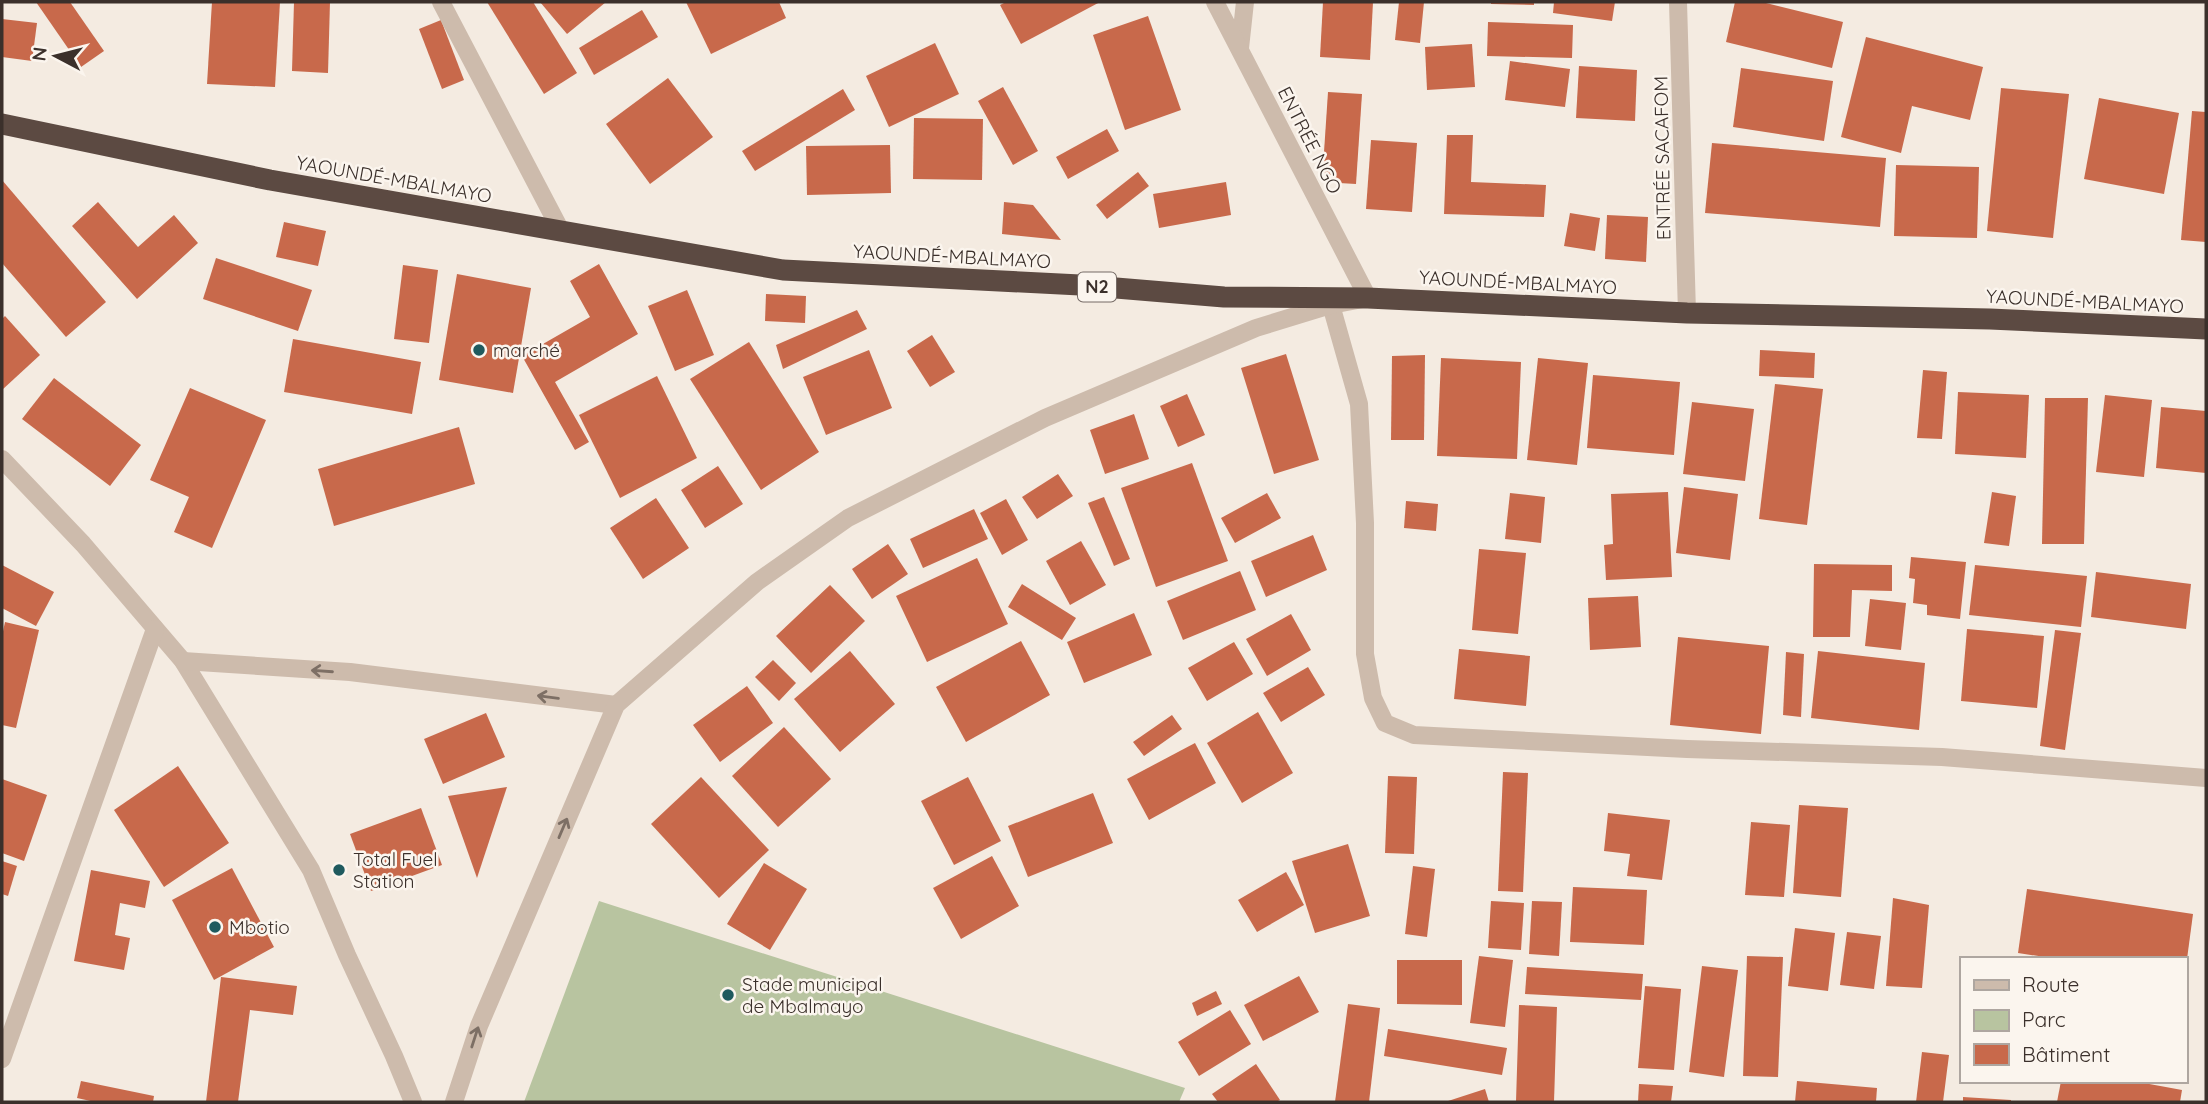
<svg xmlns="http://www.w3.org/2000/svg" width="2208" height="1104" font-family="Quicksand,sans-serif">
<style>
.green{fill:#b8c4a0}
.building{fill:#c8694b}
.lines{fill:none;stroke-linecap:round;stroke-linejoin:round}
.minor{stroke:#cdbbac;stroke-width:18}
.highway{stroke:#5c4a42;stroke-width:21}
.oneway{stroke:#7d6f65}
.poi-dot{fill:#1f5a5e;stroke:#fbf5ee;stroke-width:2.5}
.labels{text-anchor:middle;stroke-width:5;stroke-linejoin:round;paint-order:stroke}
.shield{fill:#fbf5ee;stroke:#756b66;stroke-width:2}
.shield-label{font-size:18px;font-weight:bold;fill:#3b302b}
.street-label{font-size:19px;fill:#3b302b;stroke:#fbf5ee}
.poi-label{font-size:19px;fill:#3b302b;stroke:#fbf5ee;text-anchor:start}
</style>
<rect width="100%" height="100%" fill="#f4ebe1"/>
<path class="green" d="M599,901L1185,1088L1179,1102H524Z"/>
<g class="building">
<path d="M36,2H70L104,51L81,67Z"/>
<path d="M212,2H280L275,87L207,84Z"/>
<path d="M294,2H330L328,73L292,71Z"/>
<path d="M487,2H533L577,73L544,94Z"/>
<path d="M540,2H606L567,34Z"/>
<path d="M686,2H779L786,18L711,54Z"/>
<path d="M1006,2H1100L1021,44L1000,5Z"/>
<path d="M1323,2H1373L1370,60L1320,57Z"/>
<path d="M1399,2H1424L1420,43L1395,40Z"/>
<path d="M1491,2H1534V5L1491,4Z"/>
<path d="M1554,2H1615L1612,21L1553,13Z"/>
<path d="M1735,2H1762L1843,22L1832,68L1726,42Z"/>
<path d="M642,10L658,37L594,75L579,48Z"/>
<path d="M1148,16L1181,110L1125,130L1093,35Z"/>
<path d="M2,19L37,23L32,61L2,57Z"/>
<path d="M441,20L464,80L442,89L419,29Z"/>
<path d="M1488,22L1573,25L1572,58L1487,56Z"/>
<path d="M1866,37L1983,67L1970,120L1912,106L1901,153L1841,137Z"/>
<path d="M935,43L959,94L889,127L866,76Z"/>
<path d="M1472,44L1475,87L1427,90L1425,47Z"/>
<path d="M1510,61L1570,69L1565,107L1505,100Z"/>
<path d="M1579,66L1637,70L1635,121L1576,118Z"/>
<path d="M1741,68L1833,81L1824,141L1733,127Z"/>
<path d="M668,78L713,137L650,184L606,124Z"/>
<path d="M1003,87L1038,151L1013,165L978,101Z"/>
<path d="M2001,88L2069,94L2053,238L1987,231Z"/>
<path d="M843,89L855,110L755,171L742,151Z"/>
<path d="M1328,92L1362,94L1356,184L1322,182Z"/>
<path d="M2099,98L2179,113L2164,194L2084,179Z"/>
<path d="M2192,111L2206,112V242L2181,240Z"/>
<path d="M914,118L983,119L982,180L913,179Z"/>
<path d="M1107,129L1119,151L1068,179L1056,157Z"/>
<path d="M1447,135H1473L1471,182L1546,185L1544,217L1444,214Z"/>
<path d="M1371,140L1417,143L1412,212L1366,209Z"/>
<path d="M1712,143L1886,158L1880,227L1705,213Z"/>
<path d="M890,145L891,193L807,195L806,146Z"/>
<path d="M1896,165L1979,167L1977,238L1894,236Z"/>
<path d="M1138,172L1149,186L1107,219L1096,205Z"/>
<path d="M2,180L106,302L66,337L2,263Z"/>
<path d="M1226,182L1231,215L1159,228L1153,194Z"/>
<path d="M98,202L138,247L174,215L198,243L137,299L72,226Z"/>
<path d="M1004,202L1033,205L1061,240L1002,234Z"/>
<path d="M1570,213L1600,218L1595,251L1564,246Z"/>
<path d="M1607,215L1648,217L1646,262L1605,259Z"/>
<path d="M284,222L326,231L318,266L276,257Z"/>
<path d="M216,258L312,290L298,331L203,299Z"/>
<path d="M599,264L638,334L555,382L589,442L575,450L522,356L590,317L570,281Z"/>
<path d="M403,265L438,270L429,343L394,339Z"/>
<path d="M457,274L531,288L513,393L439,380Z"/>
<path d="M687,290L714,355L675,371L648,306Z"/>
<path d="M766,294L806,296L805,323L765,321Z"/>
<path d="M857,310L867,329L783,369L776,345Z"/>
<path d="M5,316L40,355L2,390V319Z"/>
<path d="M932,335L955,372L930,387L907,351Z"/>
<path d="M293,339L421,362L412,414L284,392Z"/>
<path d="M749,342L819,452L761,490L690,379Z"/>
<path d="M869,350L892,408L826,435L803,377Z"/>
<path d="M1760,350L1815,353L1814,378L1759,376Z"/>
<path d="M1286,354L1319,460L1274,474L1241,368Z"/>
<path d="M1425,355L1424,440H1391L1392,356Z"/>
<path d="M1441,358L1521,362L1517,459L1437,456Z"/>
<path d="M1538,358L1588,363L1577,465L1527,460Z"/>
<path d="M1923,370L1947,372L1942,439L1917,438Z"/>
<path d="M1593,375L1680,382L1674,455L1587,448Z"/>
<path d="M657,376L697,458L620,498L579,415Z"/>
<path d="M54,378L141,445L110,486L22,419Z"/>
<path d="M1775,384L1823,389L1807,525L1759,519Z"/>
<path d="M190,388L266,420L212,548L174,532L189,497L150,480Z"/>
<path d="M1958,392L2029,395L2026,458L1955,454Z"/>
<path d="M1187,394L1205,435L1178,447L1160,406Z"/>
<path d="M2105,395L2152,400L2144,477L2096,472Z"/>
<path d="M2045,398H2088L2084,544H2042Z"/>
<path d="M1692,402L1754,409L1745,481L1683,474Z"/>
<path d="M2161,407L2206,411V473L2156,468Z"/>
<path d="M1134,414L1149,459L1105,474L1090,430Z"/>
<path d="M459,427L475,484L334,526L318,469Z"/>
<path d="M1192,463L1228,561L1156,587L1121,488Z"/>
<path d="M718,466L743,504L705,528L681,490Z"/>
<path d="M1058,474L1073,496L1037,519L1022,497Z"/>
<path d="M1684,487L1738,494L1730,560L1676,553Z"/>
<path d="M1668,492L1672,577L1606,580L1604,545L1613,544L1611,494Z"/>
<path d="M1992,492L2016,496L2009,546L1984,543Z"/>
<path d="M1267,493L1281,518L1235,543L1221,518Z"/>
<path d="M1510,493L1545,497L1541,543L1505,539Z"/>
<path d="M1104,497L1130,559L1114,566L1088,503Z"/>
<path d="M656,498L689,548L643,579L610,528Z"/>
<path d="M1006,499L1028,540L1002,555L980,513Z"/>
<path d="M1406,501L1438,504L1436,531L1404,528Z"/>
<path d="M974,509L988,539L923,568L910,539Z"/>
<path d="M1313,535L1327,570L1266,597L1251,561Z"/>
<path d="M1081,541L1106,585L1070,605L1046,561Z"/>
<path d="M888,544L908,574L872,599L852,569Z"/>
<path d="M1479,549L1526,553L1518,634L1472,630Z"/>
<path d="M1911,557L1966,562L1960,619L1927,615V605L1913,603L1915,579L1909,578Z"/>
<path d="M977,558L1008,624L927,662L896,596Z"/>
<path d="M1814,564L1892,565V591L1852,590L1850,637H1813Z"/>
<path d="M2,565L54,592L36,626L2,608Z"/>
<path d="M1975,565L2087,576L2081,627L1969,615Z"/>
<path d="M1240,571L1256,610L1183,640L1167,601Z"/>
<path d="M2096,572L2191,584L2186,629L2091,617Z"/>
<path d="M1022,584L1076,618L1062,640L1008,607Z"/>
<path d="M830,585L865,621L811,673L776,636Z"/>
<path d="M1638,596L1641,647L1590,650L1588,598Z"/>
<path d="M1870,599L1906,603L1901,650L1865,646Z"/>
<path d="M1134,613L1152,655L1084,683L1067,642Z"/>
<path d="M1291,614L1311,650L1267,676L1246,639Z"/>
<path d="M5,622L39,630L16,728L2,725V636Z"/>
<path d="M1967,629L2044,636L2037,708L1961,701Z"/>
<path d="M2055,630L2081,633L2065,750L2040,746Z"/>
<path d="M1678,637L1769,646L1761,734L1670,725Z"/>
<path d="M1021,641L1050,695L966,742L936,687Z"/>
<path d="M1234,642L1253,674L1207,701L1188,668Z"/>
<path d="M1459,649L1530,656L1526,706L1454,699Z"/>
<path d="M850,651L895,704L840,752L794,699Z"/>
<path d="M1818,651L1925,663L1919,730L1811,718Z"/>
<path d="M1786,652L1804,654L1801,717L1783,715Z"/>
<path d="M773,660L796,683L779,701L755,677Z"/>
<path d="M1308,667L1325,695L1281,722L1263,693Z"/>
<path d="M747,686L773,723L720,762L693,725Z"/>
<path d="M1258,712L1293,773L1242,803L1207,743Z"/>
<path d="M486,713L505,757L443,784L424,739Z"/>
<path d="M1172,715L1182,729L1144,756L1133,742Z"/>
<path d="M784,727L831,779L778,827L732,776Z"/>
<path d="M1195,743L1216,783L1149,820L1127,779Z"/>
<path d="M178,766L229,843L164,887L114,810Z"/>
<path d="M1503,772L1528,773L1523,892L1498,891Z"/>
<path d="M1388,776L1417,777L1414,854L1385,853Z"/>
<path d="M701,777L769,850L719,898L651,824Z"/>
<path d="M968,777L1001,841L954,865L921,801Z"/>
<path d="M2,779L47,795L24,861L2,853Z"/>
<path d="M507,787L477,878L448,796Z"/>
<path d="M1093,793L1113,843L1028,877L1008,826Z"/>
<path d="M1799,805L1848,808L1841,897L1793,893Z"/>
<path d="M421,808L442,865L371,891L350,834Z"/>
<path d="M1608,813L1670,820L1662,880L1627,876L1630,854L1604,851Z"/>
<path d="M1751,822L1790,825L1784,897L1745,895Z"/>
<path d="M1348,844L1370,916L1315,933L1292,861Z"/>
<path d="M992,856L1019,906L961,939L933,888Z"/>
<path d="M2,861L17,866L8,896L2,894Z"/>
<path d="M764,863L807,889L770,950L727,924Z"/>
<path d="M1413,866L1435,869L1427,937L1405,934Z"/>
<path d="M232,868L274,947L214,980L172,900Z"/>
<path d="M91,870L150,881L145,908L120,903L115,935L130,938L124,970L74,961Z"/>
<path d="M1286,872L1304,905L1257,932L1238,900Z"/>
<path d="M1573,887L1647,890L1644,945L1570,942Z"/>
<path d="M2027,889L2193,914L2187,959H2058L2018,953Z"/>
<path d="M1893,898L1929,905L1922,988L1886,986Z"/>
<path d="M1491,901L1524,903L1521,950L1488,948Z"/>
<path d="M1532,901L1562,902L1559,956L1529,954Z"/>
<path d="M1795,928L1835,933L1828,991L1788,986Z"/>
<path d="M1847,932L1881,936L1874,989L1840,985Z"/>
<path d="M1479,956L1513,960L1505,1027L1470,1023Z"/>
<path d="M1747,956L1783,957L1778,1077L1743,1076Z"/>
<path d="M1397,960H1462V1005L1397,1004Z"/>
<path d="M1702,966L1738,970L1724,1077L1689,1072Z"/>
<path d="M1527,967L1643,974L1641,1000L1525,994Z"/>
<path d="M1299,976L1319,1012L1263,1041L1244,1005Z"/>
<path d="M221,977L297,986L293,1015L250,1010L238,1102H206Z"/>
<path d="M1645,986L1681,989L1674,1070L1638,1068Z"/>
<path d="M1216,991L1222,1004L1197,1016L1192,1003Z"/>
<path d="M1348,1004L1380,1008L1369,1102H1335Z"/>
<path d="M1519,1005L1557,1007L1554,1102H1516Z"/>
<path d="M1230,1010L1251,1044L1199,1076L1178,1042Z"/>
<path d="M1388,1029L1507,1048L1502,1075L1384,1056Z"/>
<path d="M1922,1052L1949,1055L1943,1102H1916Z"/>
<path d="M1256,1064L1280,1100L1276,1102H1218L1212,1094Z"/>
<path d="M81,1081L154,1096L153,1102H95L77,1098Z"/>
<path d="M1797,1081L1877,1088L1876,1102H1795Z"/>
<path d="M2061,1081H2133L2182,1090L2180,1102H2057Z"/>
<path d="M1639,1084L1673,1086L1671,1102H1638Z"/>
<path d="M1485,1089L1489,1102H1445Z"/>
<path d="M1963,1097L2011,1100V1102H1963Z"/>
</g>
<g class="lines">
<g class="minor">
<path d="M441,2L561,231"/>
<path d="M1678,2L1687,313"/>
<path d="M1240,48L1245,2"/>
<path d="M1331,305L1359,404L1365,523V654L1373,698L1385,723L1414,735L1687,749L1942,757L2206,778"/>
<path d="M2,459L83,544L183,661L311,870L347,955L394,1056L413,1102"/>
<path d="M183,661L350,672L616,705"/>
<path d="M2,1059L155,629"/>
<path d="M454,1102L479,1026L616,705L757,582L848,518L1045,418L1256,328L1331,305L1368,298L1215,2"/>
</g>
<path class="highway" d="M2,124L270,180L783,270L1080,285L1224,297L1368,298L1687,313L1990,319L2206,329"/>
</g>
<defs><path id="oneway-shaft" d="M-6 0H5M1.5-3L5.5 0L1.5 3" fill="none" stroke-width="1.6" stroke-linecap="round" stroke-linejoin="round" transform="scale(1.75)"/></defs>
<g class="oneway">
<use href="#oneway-shaft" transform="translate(322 671) rotate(-176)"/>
<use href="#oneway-shaft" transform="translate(548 697) rotate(-173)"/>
<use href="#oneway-shaft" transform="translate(563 828) rotate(-67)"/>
<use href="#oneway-shaft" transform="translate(475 1037) rotate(-72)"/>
</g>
<g class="poi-dot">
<circle cx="479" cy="350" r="7"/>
<circle cx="339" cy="870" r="7"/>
<circle cx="215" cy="927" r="7"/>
<circle cx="728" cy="995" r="7"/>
</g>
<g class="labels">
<rect class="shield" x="1078" y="272.5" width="38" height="29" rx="5"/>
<g class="shield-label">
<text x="1097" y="293">N2</text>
</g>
<g class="street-label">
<text transform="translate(1310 140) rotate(63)" y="7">ENTRÉE NGO</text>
<text transform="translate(1662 158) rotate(-91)" y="7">ENTRÉE SACAFOM</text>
<text transform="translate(394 179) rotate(10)" y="7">YAOUNDÉ-MBALMAYO</text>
<text transform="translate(952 256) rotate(3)" y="7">YAOUNDÉ-MBALMAYO</text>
<text transform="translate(1518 282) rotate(3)" y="7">YAOUNDÉ-MBALMAYO</text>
<text transform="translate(2085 301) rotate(3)" y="7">YAOUNDÉ-MBALMAYO</text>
</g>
<g class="poi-label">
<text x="493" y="357">marché</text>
<text x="353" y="866">Total Fuel<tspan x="353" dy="22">Station</tspan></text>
<text x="229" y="934">Mbotio</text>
<text x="742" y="991">Stade municipal<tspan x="742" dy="22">de Mbalmayo</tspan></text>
</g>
</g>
<rect width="2208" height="1104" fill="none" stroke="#3b302b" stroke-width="7"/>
<rect x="1960" y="957" width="228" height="126" fill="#fbf5ee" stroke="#aea6a0" stroke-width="2"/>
<rect x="1974" y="980" width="35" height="10" fill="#cdbbac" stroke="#aea6a0" stroke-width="2"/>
<text x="2022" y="992" font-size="21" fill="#3b302b">Route</text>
<rect x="1974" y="1010" width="35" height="21" fill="#b8c4a0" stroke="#aea6a0" stroke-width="2"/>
<text x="2022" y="1027" font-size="21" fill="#3b302b">Parc</text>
<rect x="1974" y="1044" width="35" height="21" fill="#c8694b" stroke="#aea6a0" stroke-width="2"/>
<text x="2022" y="1062" font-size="21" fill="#3b302b">Bâtiment</text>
<g transform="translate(56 56) rotate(277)" stroke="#fbf5ee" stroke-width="5" paint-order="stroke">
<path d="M0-5L12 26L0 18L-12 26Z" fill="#3b302b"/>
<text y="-10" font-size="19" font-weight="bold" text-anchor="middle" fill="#3b302b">N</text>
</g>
</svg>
